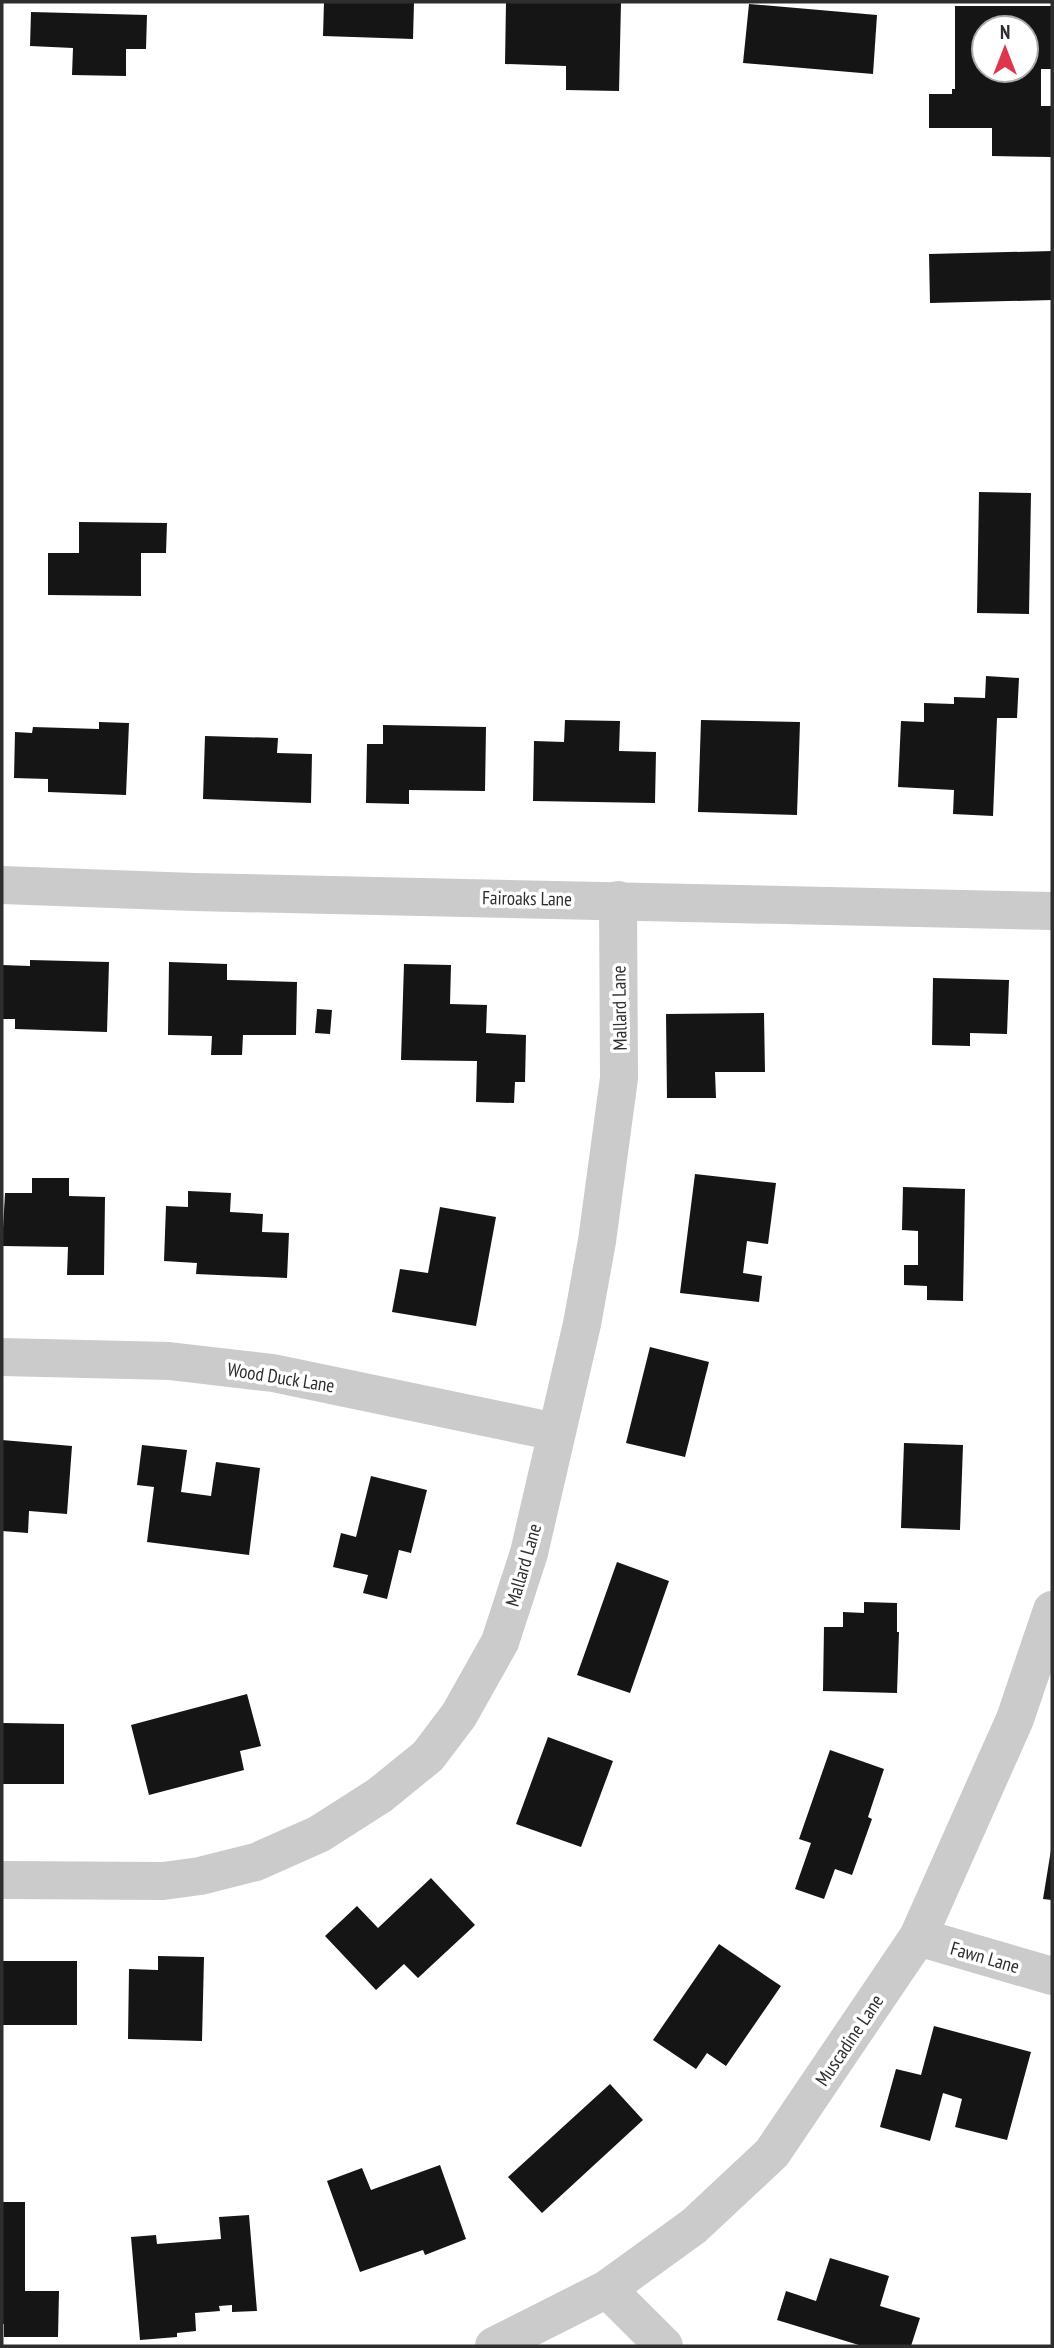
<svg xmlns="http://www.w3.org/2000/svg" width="1054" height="2348" font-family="'PT Sans Narrow',sans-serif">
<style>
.building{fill:#151515;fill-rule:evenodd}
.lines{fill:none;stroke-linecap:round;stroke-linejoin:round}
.street{stroke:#cbcbcb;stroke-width:38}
.labels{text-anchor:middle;stroke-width:7;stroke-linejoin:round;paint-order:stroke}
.street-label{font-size:19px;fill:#2e2e2e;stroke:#fff}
</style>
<rect width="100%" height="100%" fill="#fff"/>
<g class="building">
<path d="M324,2H414L413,39L323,36Z"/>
<path d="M506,2H621L619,91L566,90V66L505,64Z"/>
<path d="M749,4L877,15L873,74L743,63Z"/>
<path d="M955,6H1052V69H1041V106H1052V157L992,156V128H929V94H952V89H955ZM984,28H1026V70H984Z"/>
<path d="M31,12L147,15L146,49H126V76L72,75L73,48L30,46Z"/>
<path d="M1052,251V300L930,303L929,254Z"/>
<path d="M979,492L1031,493L1029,614L977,613Z"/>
<path d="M79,522L167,523L166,553H141V596L48,595V553H79Z"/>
<path d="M986,676L1019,678L1017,718H997L993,816L953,814L954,790L898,787L901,721L924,722V703L954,704V697L985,698Z"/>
<path d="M565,720L620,721L619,751L656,752L655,803L533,801L534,741L564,742Z"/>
<path d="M701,720L800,722L797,815L698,812Z"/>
<path d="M99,722L129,723L126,795L48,792V779L14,778L15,732L32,733L33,727L99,729Z"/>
<path d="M383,725L486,727L485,791L409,790V804L366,803L367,744H383Z"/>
<path d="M205,736L278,738L277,753L312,754L311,803L203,799Z"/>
<path d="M30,960L109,962L107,1032L15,1029V1019H2V965L30,966Z"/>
<path d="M169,962L227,964V980L297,982L296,1035H243L242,1055H211L212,1036L168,1035Z"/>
<path d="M404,964L451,965L450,1004L487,1005L486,1033L526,1035L525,1082H515L514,1103L476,1102L477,1061L401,1060Z"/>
<path d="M933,978L1009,980L1007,1034L970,1033V1046L932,1045Z"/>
<path d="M317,1009L332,1010L330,1034L315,1033Z"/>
<path d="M764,1013L765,1072H715L716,1098H667L666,1014Z"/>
<path d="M695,1174L776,1183L768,1244L747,1241L743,1273L762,1276L759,1302L680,1293Z"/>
<path d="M32,1178H69V1196L105,1197L104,1275H67L68,1247L2,1246L5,1193H32Z"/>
<path d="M903,1187L965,1189L963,1301L927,1300V1286L904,1285V1265H918V1231L902,1230Z"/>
<path d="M188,1191L231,1193L230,1212L263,1214L262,1232L289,1233L287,1278L196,1274L197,1263L164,1261L166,1206L188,1207Z"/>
<path d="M440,1207L496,1217L476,1326L392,1312L400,1269L428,1273Z"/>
<path d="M650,1347L709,1362L685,1457L626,1443Z"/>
<path d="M2,1440L72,1446L67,1514L29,1511L28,1533L2,1531Z"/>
<path d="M904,1443L963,1445L960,1530L901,1528Z"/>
<path d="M142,1445L187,1450L181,1492L211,1496L216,1462L260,1468L249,1555L147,1542L154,1487L137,1485Z"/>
<path d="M371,1476L427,1490L411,1553L399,1550L387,1599L363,1593L368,1575L333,1567L341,1533L356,1537Z"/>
<path d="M617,1562L669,1581L630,1693L577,1675Z"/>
<path d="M864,1602L897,1603V1632H899L897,1693L823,1691L824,1627H843V1612L864,1613Z"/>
<path d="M247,1694L261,1746L240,1751L244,1770L149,1795L131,1725Z"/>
<path d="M2,1723L64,1724V1784H2Z"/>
<path d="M548,1737L613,1761L581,1847L516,1824Z"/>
<path d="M830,1750L884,1769L868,1817L872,1819L852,1875L835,1869L824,1899L795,1889L811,1843L799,1839Z"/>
<path d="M1051,1850H1052V1900L1043,1899Z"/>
<path d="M431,1878L475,1925L418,1978L404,1964L376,1990L325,1936L357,1906L378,1928Z"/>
<path d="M719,1944L781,1986L726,2066L707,2053L696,2069L653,2040Z"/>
<path d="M158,1956L204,1957L202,2041L128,2039L129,1969L158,1970Z"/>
<rect x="2" y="1961" width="75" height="64"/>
<path d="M934,2026L1031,2052L1007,2140L955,2127L962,2099L943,2093L930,2141L880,2127L896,2069L921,2075Z"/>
<path d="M610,2084L643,2120L542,2213L508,2177Z"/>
<path d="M440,2165L466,2239L425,2255L423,2250L360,2272L327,2181L362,2168L371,2190Z"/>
<path d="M2,2202H25V2291H59L58,2337H4V2324H2Z"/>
<path d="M249,2215L257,2311L232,2312V2305L219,2306L220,2311L195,2313L196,2331L177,2333V2337L140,2340L131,2237L156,2235L157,2244L221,2239L219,2217Z"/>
<path d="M830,2258L889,2276L880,2306L920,2318L911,2346H862L777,2320L786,2291L816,2301Z"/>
</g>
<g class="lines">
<g class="street">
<path d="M2,885L194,892L1052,911"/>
<path d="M2,1357L169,1361L273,1373L556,1432"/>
<path d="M2,1880L163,1881L200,1876L256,1862L319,1834L380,1795L428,1756L459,1715L500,1642L529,1553L582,1324L597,1241L619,1078L618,900"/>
<path d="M918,1937L1052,1976"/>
<path d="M607,2289L664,2346"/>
<path d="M494,2346L607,2289L694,2226L772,2153L918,1937L1015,1719L1052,1610"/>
</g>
</g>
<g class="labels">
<g class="street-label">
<text transform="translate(527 898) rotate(1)" y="7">Fairoaks Lane</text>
<text transform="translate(619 1008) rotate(-91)" y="7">Mallard Lane</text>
<text transform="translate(281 1377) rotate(9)" y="7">Wood Duck Lane</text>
<text transform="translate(523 1565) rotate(-74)" y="7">Mallard Lane</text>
<text transform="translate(985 1957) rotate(16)" y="7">Fawn Lane</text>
<text transform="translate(849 2040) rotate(-56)" y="7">Muscadine Lane</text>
</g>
</g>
<rect width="1054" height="2348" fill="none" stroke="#2e2e2e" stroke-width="7"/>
<g transform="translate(1005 49)"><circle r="33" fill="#ffffff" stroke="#ababab" stroke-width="2"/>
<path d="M0-5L12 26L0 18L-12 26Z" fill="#de374d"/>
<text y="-10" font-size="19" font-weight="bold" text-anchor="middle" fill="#2e2e2e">N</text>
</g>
</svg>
